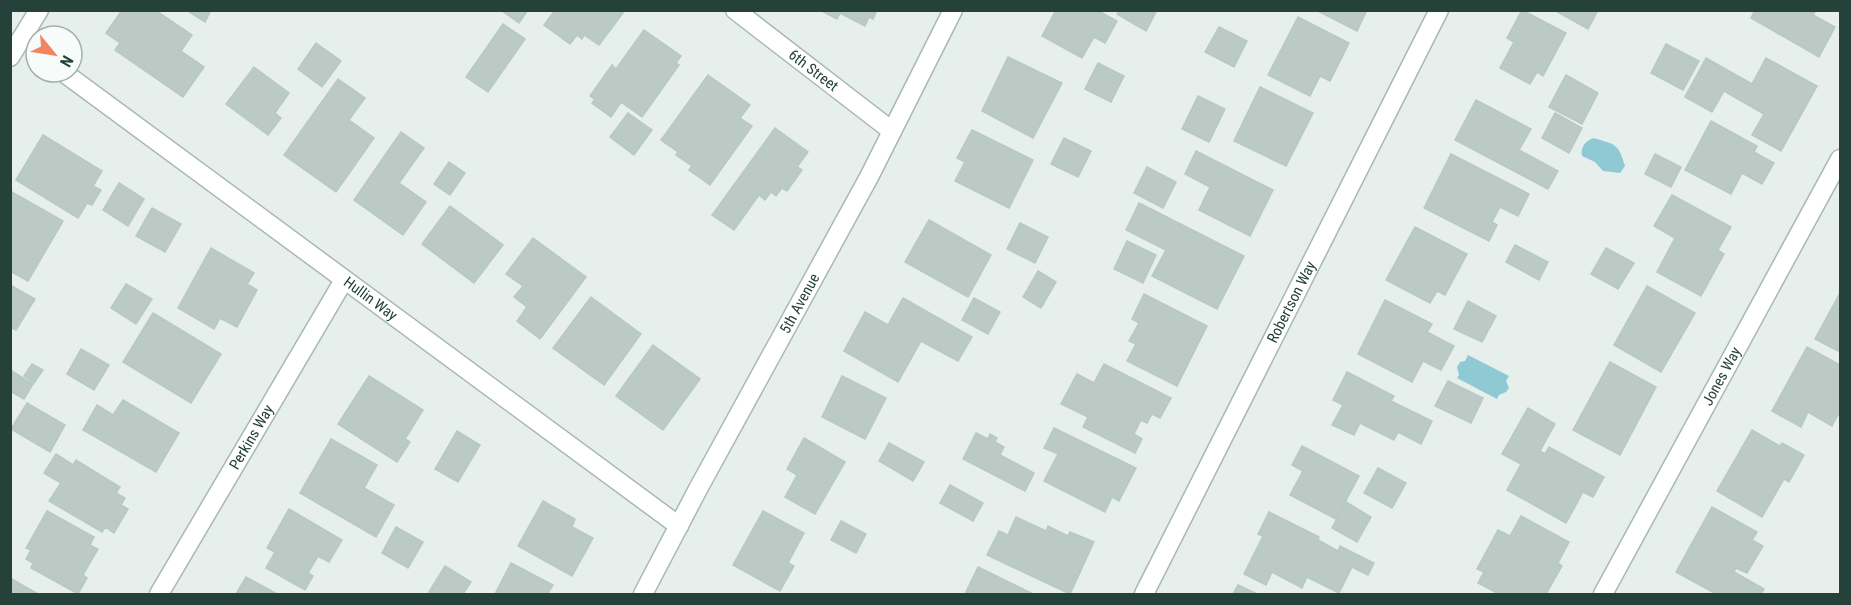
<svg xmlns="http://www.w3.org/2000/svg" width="1851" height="605" font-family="'Roboto Condensed',sans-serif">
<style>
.water{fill:#8ec9d4}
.building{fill:#bbcac4;stroke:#b8c9c2;stroke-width:1.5}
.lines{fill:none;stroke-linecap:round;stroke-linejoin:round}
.minor-casing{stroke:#a8b8b2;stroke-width:21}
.minor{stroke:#fff;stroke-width:18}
.labels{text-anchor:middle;stroke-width:5;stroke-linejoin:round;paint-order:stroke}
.street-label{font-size:15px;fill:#24423a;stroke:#f7fbf9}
</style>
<rect width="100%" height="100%" fill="#e6efeb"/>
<g class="water">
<path d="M1594,138C1615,145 1618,142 1625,166L1620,173L1603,171L1595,162L1582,156C1580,147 1586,140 1594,138Z"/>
<path d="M1468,355L1509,376L1506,381L1509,388L1506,392L1499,395L1497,399L1457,378L1459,375L1457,367L1460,362L1465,361Z"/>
</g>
<g class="building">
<path d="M122,10H155L192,35L181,51L204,67L183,97L115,50L120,43L106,33Z"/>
<path d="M186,10H211L205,22Z"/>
<path d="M501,10H528L519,23Z"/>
<path d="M555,10H619L623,13L599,45L584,35L582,39L577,35L570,44L544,25Z"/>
<path d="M820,10H877L873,19L869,17L865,26L840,13L837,19Z"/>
<path d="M1056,10H1097L1117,21L1105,43L1094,37L1082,58L1042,36Z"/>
<path d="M1120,10H1157L1146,31L1117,14Z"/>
<path d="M1316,10H1367L1357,31Z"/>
<path d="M1522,10L1566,33L1543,76L1537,72L1530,84L1500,68L1514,42L1507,38Z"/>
<path d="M1554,10H1598L1588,29Z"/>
<path d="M1755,10H1816L1813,15L1835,27L1819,57L1751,18Z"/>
<path d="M1298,17L1349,43L1330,81L1320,76L1310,96L1268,75Z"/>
<path d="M503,24L525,39L488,92L466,77Z"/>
<path d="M1219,27L1247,41L1234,67L1205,52Z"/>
<path d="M644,30L681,56L676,63L679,65L642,117L621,102L611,117L592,103L595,99L590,96L612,65L616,69Z"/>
<path d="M316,43L341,61L322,87L298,69Z"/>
<path d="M1666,44L1699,61L1683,90L1651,73Z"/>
<path d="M1008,57L1062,83L1033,138L982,111Z"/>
<path d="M1706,58L1752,84L1766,58L1817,86L1781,151L1752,135L1764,114L1724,91L1712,112L1685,97Z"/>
<path d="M1098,63L1124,76L1111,102L1085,89Z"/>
<path d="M254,67L289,93L275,113L281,118L268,135L226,104Z"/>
<path d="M708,75L750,105L740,118L752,126L710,185L689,170L692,166L676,155L678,152L661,140Z"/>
<path d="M1566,75L1598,93L1582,124L1549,107Z"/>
<path d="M338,79L365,98L349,120L374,138L336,192L284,155Z"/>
<path d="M1260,87L1313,113L1286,166L1234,141Z"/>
<path d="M1198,96L1225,109L1209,142L1182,129Z"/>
<path d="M1476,100L1531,129L1519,150L1558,171L1548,189L1455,140Z"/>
<path d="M628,113L652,130L634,155L610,137Z"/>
<path d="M1555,113L1582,128L1569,153L1542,138Z"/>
<path d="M1711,121L1757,146L1754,152L1774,163L1762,184L1742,173L1731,194L1685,170Z"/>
<path d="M775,128L808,152L797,167L802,170L787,191L782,188L776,196L771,192L765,200L759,195L734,230L712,215Z"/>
<path d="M972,130L1033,160L1009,208L955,181L965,162L957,158Z"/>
<path d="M401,132L424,148L399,183L426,202L403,235L354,200Z"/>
<path d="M43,135L102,171L93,186L101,190L92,205L87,203L78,218L16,180Z"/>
<path d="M1064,138L1091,151L1078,177L1051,164Z"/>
<path d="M1196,151L1273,190L1250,236L1199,210L1210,187L1185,174Z"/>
<path d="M1451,154L1529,194L1518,216L1500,207L1492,222L1497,225L1489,241L1424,208Z"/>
<path d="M1655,154L1681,167L1671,187L1645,174Z"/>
<path d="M449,162L465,173L450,195L434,184Z"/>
<path d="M1147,167L1176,182L1163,208L1134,193Z"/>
<path d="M119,183L144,199L128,226L103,210Z"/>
<path d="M10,191L63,221L28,281L10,271Z"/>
<path d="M1672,195L1731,227L1718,250L1724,254L1701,296L1657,272L1675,238L1654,226Z"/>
<path d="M1139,203L1244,256L1217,309L1152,276L1166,250L1126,230Z"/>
<path d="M450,206L503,245L474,283L422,244Z"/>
<path d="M152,208L181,224L165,252L136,236Z"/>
<path d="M929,220L991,255L968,297L905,262Z"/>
<path d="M1020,223L1048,237L1035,263L1007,249Z"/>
<path d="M1415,227L1467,254L1445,295L1437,291L1430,303L1386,280Z"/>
<path d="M533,238L586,277L540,339L517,321L527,307L514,297L523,286L506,274Z"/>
<path d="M1127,241L1156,255L1143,283L1114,269Z"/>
<path d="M1515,245L1548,262L1539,280L1506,262Z"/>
<path d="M211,248L254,273L247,284L257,290L237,327L220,318L214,329L178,308Z"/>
<path d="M1606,248L1634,263L1618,289L1591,274Z"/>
<path d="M1038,271L1056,282L1041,308L1023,297Z"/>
<path d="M126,284L152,299L136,324L111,308Z"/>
<path d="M10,285L35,299L16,330L10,327Z"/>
<path d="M1647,286L1695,313L1661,372L1614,345Z"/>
<path d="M1840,293V352L1815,339Z"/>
<path d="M1144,294L1207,326L1177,386L1127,361L1136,344L1129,341L1139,323L1132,319Z"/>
<path d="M591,297L641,334L604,385L553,348Z"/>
<path d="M903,298L972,337L958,361L921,341L898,382L844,351L865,312L888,325Z"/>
<path d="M974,298L1000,312L988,334L962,320Z"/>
<path d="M1385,300L1432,324L1427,332L1454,346L1441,370L1423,361L1412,382L1358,354Z"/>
<path d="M1468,301L1496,316L1482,342L1454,329Z"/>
<path d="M153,313L221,354L191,403L123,362Z"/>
<path d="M653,345L700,379L663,430L616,396Z"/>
<path d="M1807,347L1840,365V411L1832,426L1808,412L1801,427L1772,411Z"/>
<path d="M81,349L109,365L94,390L67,374Z"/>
<path d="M1610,362L1656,387L1620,455L1573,430Z"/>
<path d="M32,364L43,370L34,383L24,376Z"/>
<path d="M1104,364L1171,398L1160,418L1152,414L1147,423L1141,420L1134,434L1142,439L1135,453L1083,427L1088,417L1061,404L1077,374L1094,383Z"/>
<path d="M10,370L33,384L24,399L10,391Z"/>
<path d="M1347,372L1394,396L1391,401L1432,421L1421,444L1398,432L1394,440L1360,423L1354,435L1332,425L1343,405L1333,400Z"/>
<path d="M369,376L423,410L405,439L410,442L397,462L338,424Z"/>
<path d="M842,376L886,398L865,439L822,417Z"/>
<path d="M1448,381L1483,398L1471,423L1435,406Z"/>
<path d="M123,400L179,433L156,472L83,430L97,405L113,415Z"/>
<path d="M27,403L65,425L50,452L11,429Z"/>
<path d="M1528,408L1555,424L1540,451L1545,454L1549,447L1604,477L1593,497L1583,492L1566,523L1507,490L1521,464L1502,454Z"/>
<path d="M1054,428L1136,468L1119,501L1112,497L1105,512L1044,481L1058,454L1044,448Z"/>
<path d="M1752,430L1780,446L1782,443L1804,455L1789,482L1784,479L1762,517L1717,491Z"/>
<path d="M457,431L480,445L458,482L435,469Z"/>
<path d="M976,433L988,439L990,434L997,438L995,442L1004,447L1000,455L1034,473L1025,491L963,459Z"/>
<path d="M804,438L845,462L815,514L785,497L797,475L787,469Z"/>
<path d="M331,439L377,465L364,488L394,505L376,537L300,493Z"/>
<path d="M889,443L924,462L913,481L879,461Z"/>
<path d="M1302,446L1359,476L1336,519L1290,495L1303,471L1292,465Z"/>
<path d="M56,454L73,465L76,460L120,487L116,493L125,498L121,505L128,509L114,533L105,527L102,532L49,501L61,483L44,473Z"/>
<path d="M1378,468L1406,483L1392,508L1364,493Z"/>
<path d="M950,485L983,503L973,521L940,503Z"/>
<path d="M543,501L575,519L572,527L593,538L572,576L518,546Z"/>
<path d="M1346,502L1371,517L1357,542L1332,528Z"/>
<path d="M1712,507L1757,532L1752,540L1763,546L1747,573L1736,568L1734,572L1764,589L1761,594H1716L1676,572Z"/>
<path d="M289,509L342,540L329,562L318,556L308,573L313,576L305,590L266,568L275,552L267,548Z"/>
<path d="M47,511L94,537L90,545L98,549L83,575L87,578L78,594L31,568L33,563L26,559L31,550L26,548Z"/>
<path d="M763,511L804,533L788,563L794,566L780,591L733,565Z"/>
<path d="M1269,512L1319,537L1318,540L1338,551L1340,546L1374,563L1368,575L1352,567L1339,593L1307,577L1302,588L1272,572L1266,585L1244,574L1263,536L1258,534Z"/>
<path d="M1521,516L1569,542L1558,563L1562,566L1546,594H1499L1478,583L1484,572L1477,569L1498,530L1510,536Z"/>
<path d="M1016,517L1046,531L1048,526L1068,536L1070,532L1094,542L1070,594L987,555L999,531L1008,535Z"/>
<path d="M841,521L866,534L856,553L831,540Z"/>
<path d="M396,527L423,542L408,568L382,553Z"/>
<path d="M511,563L553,585L548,593L550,594H495Z"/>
<path d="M445,566L471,582L463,594H434L429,592Z"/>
<path d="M978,567L1033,594H965Z"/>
<path d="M246,577L277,594H236Z"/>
<path d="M10,578L38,594H10Z"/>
<path d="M1238,585L1257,594H1233Z"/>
</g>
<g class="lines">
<defs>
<g id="minor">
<path id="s1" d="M735,10L892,131"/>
<path d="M10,57L39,10"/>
<path id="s2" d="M63,72L679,526"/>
<path id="s3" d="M159,594L344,280"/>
<path id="s4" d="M643,594L698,489L869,177L953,10"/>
<path id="s5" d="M1144,594L1439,10"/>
<path id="s6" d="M1603,594L1840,159"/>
</g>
</defs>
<use href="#minor" class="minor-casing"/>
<use href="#minor" class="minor"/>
</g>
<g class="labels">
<g class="street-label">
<text dy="5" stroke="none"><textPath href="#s1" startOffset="99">6th Street</textPath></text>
<text dy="5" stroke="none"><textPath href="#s2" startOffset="382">Hullin Way</textPath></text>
<text dy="5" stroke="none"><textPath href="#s5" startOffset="327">Robertson Way</textPath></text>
<text dy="5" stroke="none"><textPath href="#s4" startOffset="330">5th Avenue</textPath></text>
<text dy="5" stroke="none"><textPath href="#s6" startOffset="248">Jones Way</textPath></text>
<text dy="5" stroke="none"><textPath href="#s3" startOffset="182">Perkins Way</textPath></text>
</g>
</g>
<rect width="1851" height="605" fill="none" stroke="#24423a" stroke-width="24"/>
<g transform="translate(54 54) rotate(120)"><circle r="28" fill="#f7fbf9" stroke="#a3b1ad" stroke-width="1.5"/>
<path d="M0-4.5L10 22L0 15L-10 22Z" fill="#f4845f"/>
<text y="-9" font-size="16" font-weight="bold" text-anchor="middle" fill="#24423a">N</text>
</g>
</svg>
